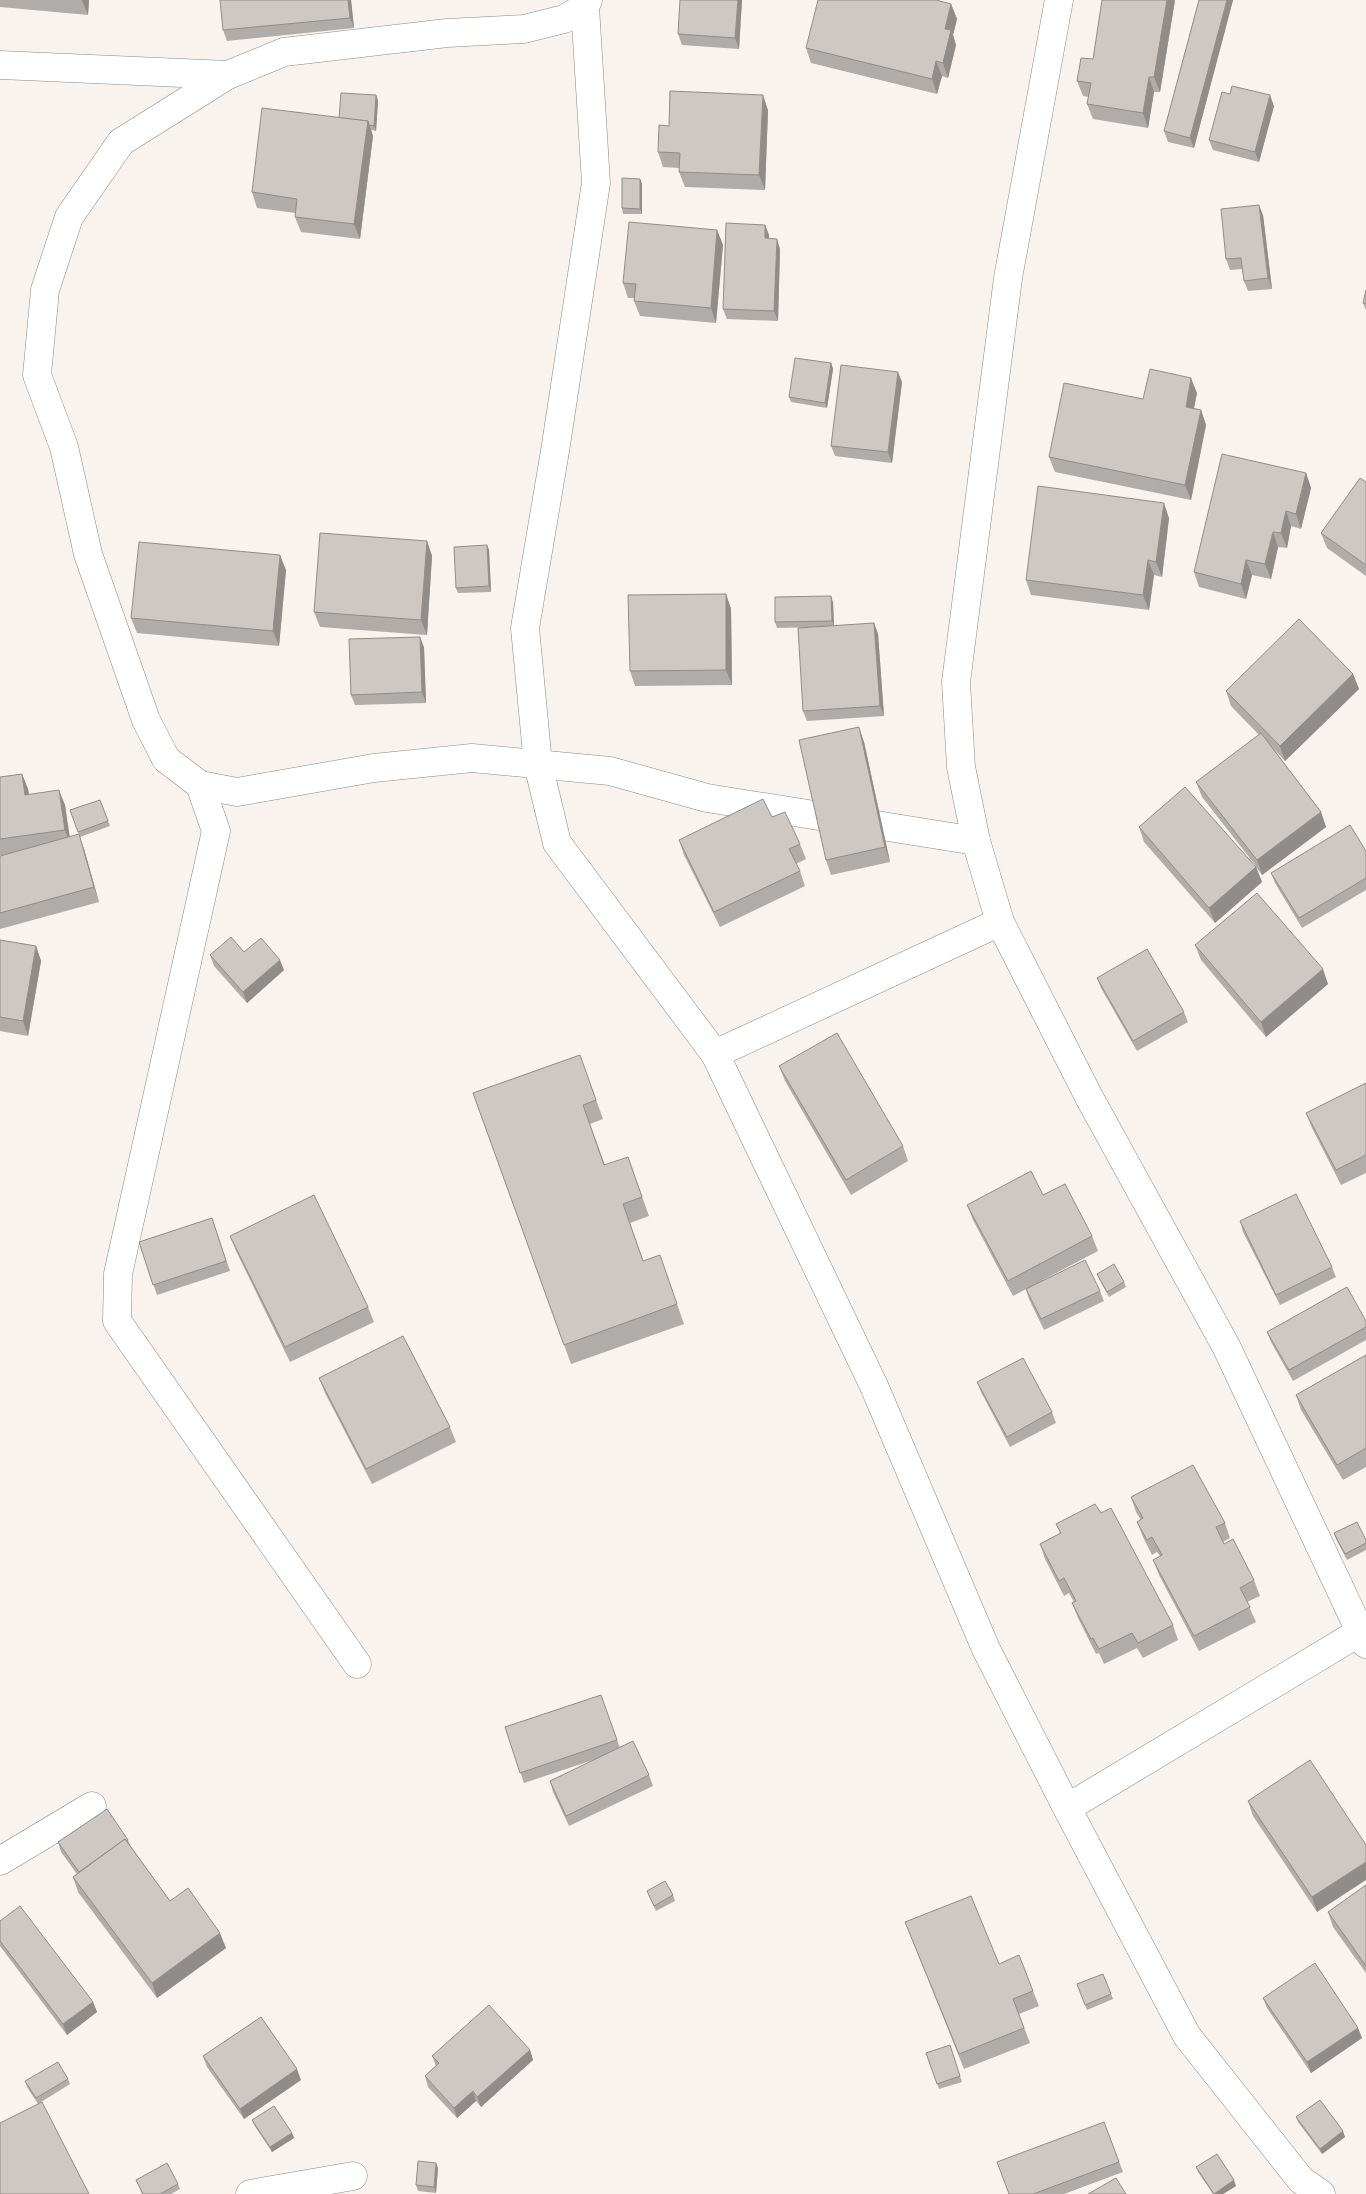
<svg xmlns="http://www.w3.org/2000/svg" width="1366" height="2194" font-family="'Public Sans',sans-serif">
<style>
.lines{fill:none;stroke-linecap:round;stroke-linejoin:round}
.minor-casing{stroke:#8d8884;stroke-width:29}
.minor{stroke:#fff;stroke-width:28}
.wall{fill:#b0aca9}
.shaded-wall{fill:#908c89}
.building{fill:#cdc8c4;stroke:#908c89}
</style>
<rect width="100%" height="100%" fill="#f8f3ee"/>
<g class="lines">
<defs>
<g id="minor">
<path d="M588,0L585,7L564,19L524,29L447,33L284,52L228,75L121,142L69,217L45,290L37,375L64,447L88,554L146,720L166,759L200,785L237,792L374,768L472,758L610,771L707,798L976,841"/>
<path d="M1059,0L1008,278L956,682L961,767L976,841L1000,922L1089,1097L1227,1348L1366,1644"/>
<path d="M585,7L596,183L555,451L525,628L538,764L557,843L715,1054L874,1386L986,1649L1067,1808L1187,2036L1301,2180L1321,2194"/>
<path d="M0,65L228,75"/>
<path d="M200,785L216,831L118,1274L117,1321L357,1664"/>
<path d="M715,1054L1000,922"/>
<path d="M1067,1808L1360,1632"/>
<path d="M0,1861L92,1806"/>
<path d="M250,2194L353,2176"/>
</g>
</defs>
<use href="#minor" class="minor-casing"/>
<use href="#minor" class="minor"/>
</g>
<g class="wall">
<path d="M0,0H89L88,15L0,7Z"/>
<path d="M351,0L354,28L227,41L223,30Z"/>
<path d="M742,0L739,49L682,45L678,34Z"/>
<path d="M1175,0L1160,92H1154L1148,128L1093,119L1087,104L1089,97L1083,96L1077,81L1093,59Z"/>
<path d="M1199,0H1233L1194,148L1168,142L1164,131Z"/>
<path d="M951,4L957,19L953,35L956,45L948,78L942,76L937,94L811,63L806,48Z"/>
<path d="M1230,94L1274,106L1259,162L1213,150L1209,140Z"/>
<path d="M376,95L378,101L376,131L371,130L373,136L360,239L301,232L295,217L296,213L257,208L252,192L339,118Z"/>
<path d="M768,110L765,190L685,187L679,172V168L663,167L658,152L669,126Z"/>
<path d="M640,179L642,184V214H623L622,208Z"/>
<path d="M1263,215L1272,289L1248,291L1244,281L1242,269L1230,270L1226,259Z"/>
<path d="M765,225L769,235V238L780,249L778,321L727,319L723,309Z"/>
<path d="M717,230L723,245L716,323L640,316L634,301L635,298H628L623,283Z"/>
<path d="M1366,290V310L1363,303Z"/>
<path d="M831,363L833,369L827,408L791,402L789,397Z"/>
<path d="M902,382L892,463L835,456L831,446Z"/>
<path d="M1197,393L1194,408L1201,410L1206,425L1191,500L1055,472L1049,457L1143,399Z"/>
<path d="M1306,473L1311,488L1301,529L1291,526L1287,548L1278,547L1271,579L1252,575L1246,599L1199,587L1194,572Z"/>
<path d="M1366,482V576L1327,548L1321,533Z"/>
<path d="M1169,518L1162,577L1154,575L1149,610L1031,595L1026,580Z"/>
<path d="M427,541L432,556L427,635L320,627L314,612Z"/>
<path d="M487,545L489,550L491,592L458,593L456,588Z"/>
<path d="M286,570L279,646L137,633L131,618Z"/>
<path d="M726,594L731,609L732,685L635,686L630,671Z"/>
<path d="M833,602L834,626L874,623L878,634L884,716L807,721L803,711L819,627L777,628L775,622Z"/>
<path d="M424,647L426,703L355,705L351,695Z"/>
<path d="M1353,674L1359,689L1285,761L1272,747L1321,812L1326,827L1262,875L1256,867L1262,882L1215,923L1144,842L1139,827L1256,866L1202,797L1196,782L1259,735L1231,706L1226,691Z"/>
<path d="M864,742L890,862L831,875L826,860Z"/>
<path d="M22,774L28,789L29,795L65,805L69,837L84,849L99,902L0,929V856L4,855H0V777Z"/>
<path d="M100,800L110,826L80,837L70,810Z"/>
<path d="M772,817L800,844L806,859L796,864L800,871L805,886L720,927L684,855L679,840Z"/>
<path d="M1366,851V890L1302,928L1275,883L1271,873Z"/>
<path d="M0,940L36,946L41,961L28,1036L0,1031Z"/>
<path d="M1195,945L1328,984L1266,1037L1201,960Z"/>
<path d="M210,955L284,970L247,1003L214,966Z"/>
<path d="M1097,978L1184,1012L1188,1022L1137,1051L1101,988Z"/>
<path d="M580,1055L603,1119L590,1124L605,1165L628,1157L649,1216L630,1223L643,1261L660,1255L684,1324L571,1364L473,1093Z"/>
<path d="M779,1066L903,1146L908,1161L851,1195L785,1081Z"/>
<path d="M1366,1083V1173L1341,1185L1312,1128L1306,1113Z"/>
<path d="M1043,1195L1092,1236L1098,1251L1043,1280L1100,1291L1104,1301L1044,1330L1029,1299L1026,1289L1013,1296L973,1220L967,1205Z"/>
<path d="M212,1218L230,1271L157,1295L139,1242Z"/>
<path d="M1240,1221L1332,1267L1336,1277L1280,1305L1243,1232Z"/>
<path d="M230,1236L368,1307L374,1322L290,1362L236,1251Z"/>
<path d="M1097,1274L1124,1282L1126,1287L1109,1297L1099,1279Z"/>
<path d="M1366,1321V1340L1293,1381L1271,1342L1267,1332Z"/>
<path d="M1366,1355V1467L1343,1480L1301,1410L1296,1395Z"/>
<path d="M319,1378L450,1427L456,1442L372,1484L325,1393Z"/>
<path d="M977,1382L1052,1412L1056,1423L1010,1447L981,1392Z"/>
<path d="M1131,1497L1225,1523L1230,1538L1223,1542L1254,1580L1260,1596L1247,1602L1256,1622L1199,1651L1159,1575L1153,1560L1160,1556L1157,1552L1152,1555L1143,1537L1137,1522L1141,1520L1136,1512Z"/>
<path d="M1101,1513L1173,1625L1178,1640L1143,1658L1137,1648L1104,1664L1099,1653L1096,1654L1078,1618L1072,1603L1074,1602L1069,1593L1064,1596L1045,1559L1040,1544L1060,1533L1056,1524Z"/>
<path d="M1334,1533L1366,1540V1550L1347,1560L1336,1539Z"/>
<path d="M601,1695L620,1748L649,1775L653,1786L569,1826L553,1792L550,1781L599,1758L524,1783L505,1727Z"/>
<path d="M1248,1801L1366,1845L1317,1912L1253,1816Z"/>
<path d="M128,1840L130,1845L170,1901L226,1948L157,1998L78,1892L73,1877L77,1874L61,1852L58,1842Z"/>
<path d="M1366,1885V1973L1333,1927L1328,1912Z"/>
<path d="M647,1891L673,1895L675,1901L656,1911Z"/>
<path d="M0,1921L93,2002L97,2012L67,2035L0,1946Z"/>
<path d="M905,1922L999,1964L1033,1991L1039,2006L1019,2014L1030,2043L964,2069Z"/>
<path d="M1103,1974L1113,1999L1087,2010L1077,1984Z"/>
<path d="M1263,1998L1358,2028L1362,2038L1311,2073L1267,2008Z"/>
<path d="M950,2045L962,2082L939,2089L926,2053Z"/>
<path d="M530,2050L533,2060L481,2107L476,2101L457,2118L428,2087L425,2076L436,2066L432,2056Z"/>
<path d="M203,2056L301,2080L244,2119L207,2067Z"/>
<path d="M68,2079L70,2084L38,2104L27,2087L25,2081Z"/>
<path d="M1296,2117L1345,2137L1322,2154L1298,2122Z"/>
<path d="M252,2120L292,2133L294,2138L272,2152L254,2125Z"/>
<path d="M1104,2122L1123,2172L1064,2194H1009Z"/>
<path d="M1196,2167L1236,2186L1223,2194H1213L1198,2172Z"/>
<path d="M438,2168L436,2193L418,2191L416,2185Z"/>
<path d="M136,2180L178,2184L180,2189L171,2194H142Z"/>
</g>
<g class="shaded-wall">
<path d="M82,0H89L88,15Z"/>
<path d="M348,0H351L354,28L350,18Z"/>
<path d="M738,0H742L739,49L735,38Z"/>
<path d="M1167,0H1175L1160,92L1154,77Z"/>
<path d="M1227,0H1233L1194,148L1190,138Z"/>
<path d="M951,4L957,19L953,35L956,45L948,78L943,63L945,29Z"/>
<path d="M936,61L942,76L937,94L932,79Z"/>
<path d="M1149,77L1154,92L1148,128L1143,113Z"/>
<path d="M376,95L378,101L376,131L374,126Z"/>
<path d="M763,95L768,110L765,190L759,175Z"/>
<path d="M1270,95L1274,106L1259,162L1255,152Z"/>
<path d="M368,121L373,136L360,239L354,224Z"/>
<path d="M640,179L642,184V214L640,209Z"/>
<path d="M1259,205L1263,215L1272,289L1268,278Z"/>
<path d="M765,225L769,235L768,249L765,238Z"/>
<path d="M717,230L723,245L716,323L711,308Z"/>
<path d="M777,239L780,249L778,321L774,311Z"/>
<path d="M831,363L833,369L827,408L825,403Z"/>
<path d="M898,372L902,382L892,463L888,452Z"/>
<path d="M1191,378L1197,393L1191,422L1186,407Z"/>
<path d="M1201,410L1206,425L1191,500L1185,485Z"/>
<path d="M1306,473L1311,488L1301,529L1296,514Z"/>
<path d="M1164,503L1169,518L1162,577L1156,562Z"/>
<path d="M1286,511L1291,526L1287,548L1281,533Z"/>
<path d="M1273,532L1278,547L1271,579L1265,564Z"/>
<path d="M427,541L432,556L427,635L421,620Z"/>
<path d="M487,545L489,550L491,592L489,586Z"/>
<path d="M280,555L286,570L279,646L273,631Z"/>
<path d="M1148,560L1154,575L1149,610L1143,595Z"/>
<path d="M1246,560L1252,575L1246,599L1241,584Z"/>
<path d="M726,594L731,609L732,685L726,670Z"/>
<path d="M831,596L833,602L834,627L832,621Z"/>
<path d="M874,623L878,634L884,716L880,706Z"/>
<path d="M420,637L424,647L426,703L422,692Z"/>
<path d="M1353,674L1359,689L1285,761L1280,746Z"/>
<path d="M859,727L864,742L890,862L885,847Z"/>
<path d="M22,774L28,789L31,810L25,795Z"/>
<path d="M59,790L65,805L71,845L65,830Z"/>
<path d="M1321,812L1326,827L1262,875L1257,860Z"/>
<path d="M79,834L84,849L99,902L94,887Z"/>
<path d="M1256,867L1262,882L1215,923L1209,908Z"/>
<path d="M36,946L41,961L28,1036L23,1021Z"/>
<path d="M280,960L284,970L247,1003L243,992Z"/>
<path d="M1323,969L1328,984L1266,1037L1261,1022Z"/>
<path d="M1366,1862V1880L1317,1912L1312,1897Z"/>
<path d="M220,1933L226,1948L157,1998L152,1983Z"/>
<path d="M93,2002L97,2012L67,2035L63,2024Z"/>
<path d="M1358,2028L1362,2038L1311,2073L1307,2062Z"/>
<path d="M530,2050L533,2060L481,2107L477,2097Z"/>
<path d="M297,2069L301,2080L244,2119L240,2109Z"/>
<path d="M473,2091L476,2101L457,2118L454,2108Z"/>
<path d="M1343,2131L1345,2137L1322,2154L1320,2149Z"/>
<path d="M292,2133L294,2138L272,2152L270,2147Z"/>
<path d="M436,2163L438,2168L436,2193L434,2187Z"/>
<path d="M1234,2180L1236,2186L1223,2194H1214Z"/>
</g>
<g class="building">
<path d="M220,0H348L350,18L223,30Z"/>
<path d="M680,0H738L735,38L678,34Z"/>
<path d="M818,0H936L951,4L945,29L951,30L943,63L936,61L932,79L806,48Z"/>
<path d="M1102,0H1167L1154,77H1149L1143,113L1087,104L1091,83L1077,81L1081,58L1093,59Z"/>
<path d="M1199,0H1227L1190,138L1164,131Z"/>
<path d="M1232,86L1270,95L1255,152L1209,140L1222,92L1230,94Z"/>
<path d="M670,91L763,95L759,175L679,172L680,153L658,152L659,125L669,126Z"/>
<path d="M341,93L376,95L374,126L369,125L368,121L339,118Z"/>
<path d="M262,108L368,121L354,224L295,217L297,199L252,192Z"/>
<path d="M622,178L640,179V209L622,208Z"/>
<path d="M1259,205L1268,278L1244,281L1241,258L1226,259L1221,209Z"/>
<path d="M629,222L717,230L711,308L634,301L636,284L623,283Z"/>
<path d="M726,223L765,225V238L777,239L774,311L723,309Z"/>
<path d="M1366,290V304L1363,303Z"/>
<path d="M795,358L831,363L825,403L789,397Z"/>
<path d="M841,365L898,372L888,452L831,446Z"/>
<path d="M1150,369L1191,378L1186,407L1201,410L1185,485L1049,457L1064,383L1143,399Z"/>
<path d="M1222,454L1306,473L1296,514L1286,511L1281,533L1273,532L1265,564L1246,560L1241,584L1194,572Z"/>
<path d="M1360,478L1366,482V565L1321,533Z"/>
<path d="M1038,486L1164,503L1156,562L1148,560L1143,595L1026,580Z"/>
<path d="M320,533L427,541L421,620L314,612Z"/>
<path d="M139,542L280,555L273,631L131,618Z"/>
<path d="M487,545L489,586L456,588L454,547Z"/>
<path d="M726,594V670L630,671L628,595Z"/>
<path d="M831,596L832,621L775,622V597Z"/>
<path d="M1299,619L1353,674L1280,746L1226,691Z"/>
<path d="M874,623L880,706L803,711L798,628Z"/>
<path d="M420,637L422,692L351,695L349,639Z"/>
<path d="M859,727L885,847L826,860L799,740Z"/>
<path d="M1261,733L1321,812L1257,860L1196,782Z"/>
<path d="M22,774L25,795L59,790L65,830L0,839V777Z"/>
<path d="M1185,787L1256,867L1209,908L1139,827Z"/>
<path d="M763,799L772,817L785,812L800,844L789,849L800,871L714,912L679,840Z"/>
<path d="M100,800L108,821L78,832L70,810Z"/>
<path d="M1350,825L1366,851V878L1299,918L1271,873Z"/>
<path d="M79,834L94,887L0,913V856Z"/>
<path d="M1257,893L1323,969L1261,1022L1195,945Z"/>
<path d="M231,937L244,952L261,938L280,960L243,992L210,955Z"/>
<path d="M0,940L36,946L23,1021L0,1017Z"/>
<path d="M1147,949L1184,1012L1133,1041L1097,978Z"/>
<path d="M837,1033L903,1146L846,1180L779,1066Z"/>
<path d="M580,1055L596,1100L583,1105L604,1165L628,1157L642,1197L623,1204L643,1261L660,1255L677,1304L564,1345L473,1093Z"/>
<path d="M1366,1083V1155L1336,1170L1306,1113Z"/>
<path d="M1031,1171L1043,1195L1065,1184L1092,1236L1008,1281L967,1205Z"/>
<path d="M1296,1194L1332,1267L1276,1295L1240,1221Z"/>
<path d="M314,1195L368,1307L285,1347L230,1236Z"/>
<path d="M212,1218L226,1261L153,1285L139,1242Z"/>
<path d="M1085,1260L1100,1291L1041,1319L1026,1289Z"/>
<path d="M1114,1264L1124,1282L1107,1292L1097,1274Z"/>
<path d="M1347,1287L1366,1321V1327L1289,1370L1267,1332Z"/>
<path d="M403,1336L450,1427L366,1469L319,1378Z"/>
<path d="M1366,1355V1448L1337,1465L1296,1395Z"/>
<path d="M1023,1358L1052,1412L1007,1437L977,1382Z"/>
<path d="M1193,1465L1225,1523L1216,1527L1224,1544L1233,1539L1254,1580L1240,1588L1250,1607L1194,1636L1153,1560L1162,1555L1152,1537L1147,1540L1137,1522L1143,1518L1131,1497Z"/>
<path d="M1095,1504L1101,1513L1111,1508L1173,1625L1138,1643L1132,1633L1099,1649L1093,1638L1091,1639L1072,1603L1076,1601L1064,1578L1059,1581L1040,1544L1061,1533L1056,1524Z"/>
<path d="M1357,1522L1366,1540V1543L1345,1554L1334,1533Z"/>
<path d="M601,1695L617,1740L520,1773L505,1727Z"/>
<path d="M633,1741L649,1775L566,1816L550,1781Z"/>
<path d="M1310,1760L1366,1845V1862L1312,1897L1248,1801Z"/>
<path d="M107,1809L128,1840L126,1841L125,1839L79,1872L58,1842Z"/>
<path d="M125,1839L170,1901L188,1888L220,1933L152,1983L73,1877Z"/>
<path d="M665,1881L673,1895L654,1906L647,1891Z"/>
<path d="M1366,1885V1966L1328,1912Z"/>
<path d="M971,1896L999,1964L1019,1955L1033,1991L1013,1999L1024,2028L959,2054L905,1922Z"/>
<path d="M20,1906L93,2002L63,2024L0,1941V1921Z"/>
<path d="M1315,1963L1358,2028L1307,2062L1263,1998Z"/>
<path d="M1103,1974L1111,1994L1085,2005L1077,1984Z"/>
<path d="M489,2005L530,2050L477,2097L473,2091L454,2108L425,2076L439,2063L432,2056Z"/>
<path d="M261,2017L297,2069L240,2109L203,2056Z"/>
<path d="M950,2045L960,2076L937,2084L926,2053Z"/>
<path d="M58,2062L68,2079L36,2098L25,2081Z"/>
<path d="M1320,2100L1343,2131L1320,2149L1296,2117Z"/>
<path d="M42,2102L89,2194H0V2123Z"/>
<path d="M274,2106L292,2133L270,2147L252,2120Z"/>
<path d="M1104,2122L1119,2162L1033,2194H1009L997,2162Z"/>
<path d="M1217,2154L1234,2180L1214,2194L1196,2167Z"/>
<path d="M418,2161L436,2163L434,2187L416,2185Z"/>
<path d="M167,2163L178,2184L160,2194H143L136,2180Z"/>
<path d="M1116,2178L1126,2194H1088Z"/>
</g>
</svg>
